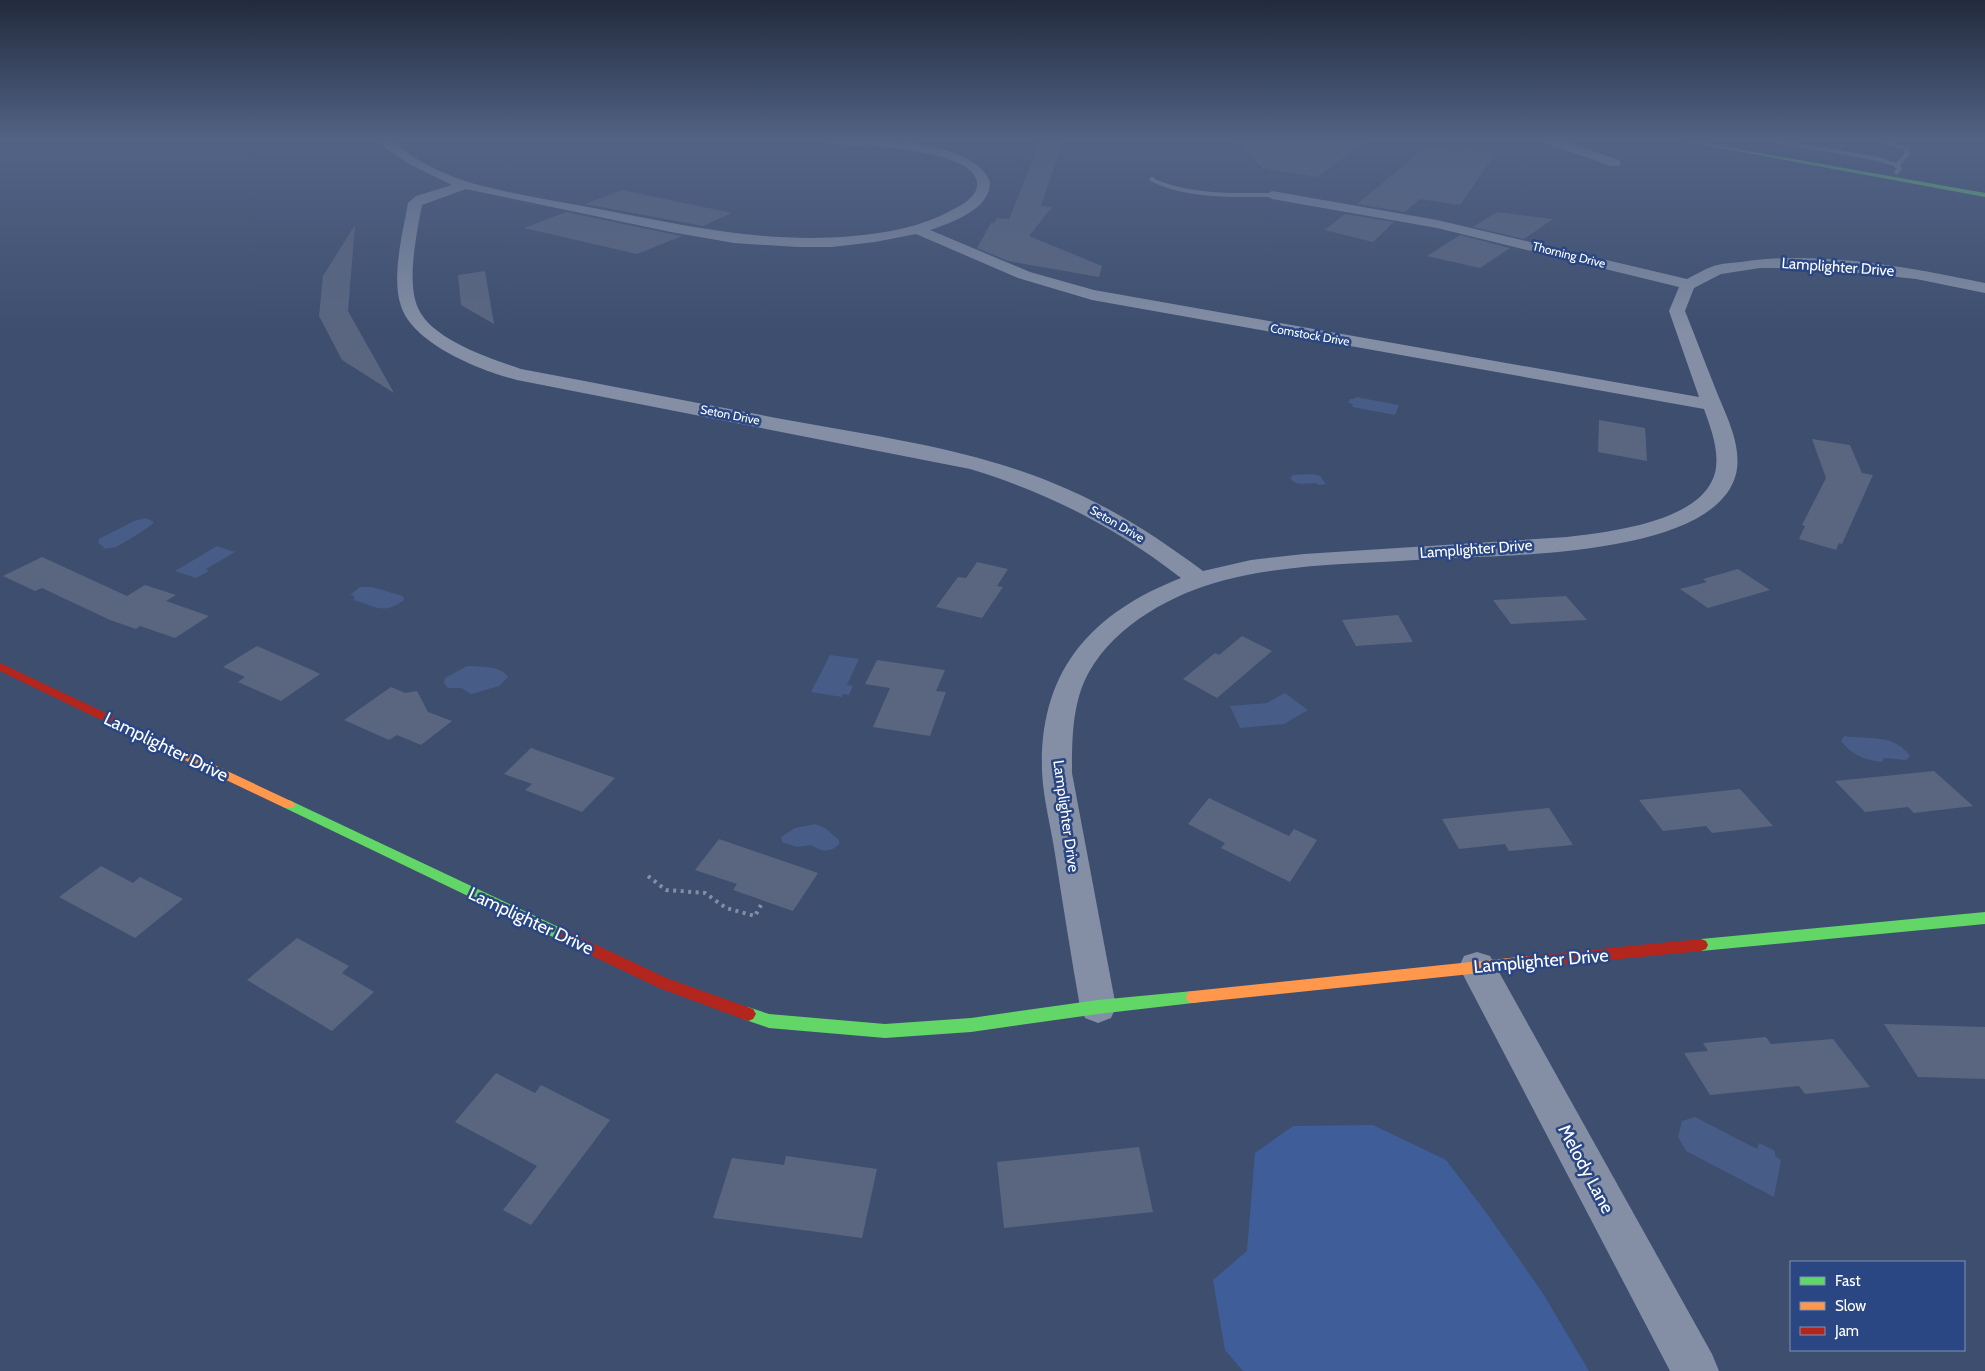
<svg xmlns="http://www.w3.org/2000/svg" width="1985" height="1371" font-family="Cabin,sans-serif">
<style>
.green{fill:#3f5e99}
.water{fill:#475c86}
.building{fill:#5a6680}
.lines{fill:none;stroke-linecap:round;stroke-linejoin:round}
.path{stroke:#848fa5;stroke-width:4;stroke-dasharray:3 4.5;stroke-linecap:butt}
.lane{fill:#848fa5;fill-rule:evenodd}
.street{fill:#848fa5;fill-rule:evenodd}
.fast{fill:#63d668;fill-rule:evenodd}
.slow{fill:#ff974d;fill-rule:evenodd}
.jam{fill:#b3261e;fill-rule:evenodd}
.labels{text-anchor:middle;stroke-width:5;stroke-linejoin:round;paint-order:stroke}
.far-street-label{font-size:12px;fill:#fff;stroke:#2a4783}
.street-label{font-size:15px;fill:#fff;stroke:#2a4783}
.near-street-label{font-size:18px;fill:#fff;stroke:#2a4783}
</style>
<rect width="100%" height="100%" fill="#3e4e6f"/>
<path class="green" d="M1373,1125L1446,1160L1485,1211L1542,1292L1589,1371H1243L1225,1350L1213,1280L1247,1251L1255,1153L1293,1126Z"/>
<g class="water">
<path d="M1356,397L1399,405L1395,415L1352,407L1353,404L1348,403L1350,399H1354Z"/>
<path d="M1313,474L1320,476L1326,484L1318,485L1316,483C1307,483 1296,487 1290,478L1293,475Z"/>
<path d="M146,518L154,522C151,527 122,544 116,547C112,548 107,548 103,549L104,547L98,543L99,539L134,521Z"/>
<path d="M217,546L235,552L206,569L209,571L196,578L175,571Z"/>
<path d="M360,587H372L403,596L404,600C383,615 377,607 354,600V596L350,595Z"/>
<path d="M830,655L859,659L847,685L853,686L849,695L843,694L842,697L811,692Z"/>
<path d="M467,666C480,667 500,665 508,677L499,686L475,693L471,694L461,688H448L444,683L445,678Z"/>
<path d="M1285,693L1308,710L1284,724L1240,728L1230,706L1267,703Z"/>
<path d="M1844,736C1868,740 1894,733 1910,756L1906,760L1884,758L1882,762C1864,760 1852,755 1841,741Z"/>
<path d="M815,824L825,828L839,840V844C831,853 821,852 811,845L797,847L782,842L781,837L795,828Z"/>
<path d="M1695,1117L1757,1149L1759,1143L1775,1151V1156L1781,1160L1774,1197L1686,1151L1678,1137L1682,1121Z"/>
</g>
<g class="building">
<path d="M1041,140H1063L1041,206L1052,207L1029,236L1102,266L1099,277L1008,261L977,248L991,223H994L997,218L1009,219Z"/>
<path d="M1234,140H1368L1317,177L1263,168Z"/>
<path d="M1427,146L1460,151L1465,148L1495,154L1460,205L1420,199L1405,212L1357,204Z"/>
<path d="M622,190L732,213L703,226L585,204Z"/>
<path d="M566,212L671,234L682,236L637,254L524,228Z"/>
<path d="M1497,212L1553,219L1524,239L1473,227Z"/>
<path d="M1345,214L1394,222L1373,242L1325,230Z"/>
<path d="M355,225L348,311L394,393L342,360L319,316L323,276Z"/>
<path d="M1460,235L1510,248L1480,268L1427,256Z"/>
<path d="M485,271L494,324L461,305L458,275Z"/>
<path d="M1599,420L1645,428L1647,461L1598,452Z"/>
<path d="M1812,439L1850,445L1862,473L1873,475L1842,544L1839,543L1836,550L1799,539L1805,526L1802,525L1826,478Z"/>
<path d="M42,557L127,596L145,585L176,595L166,601L209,616L175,638L140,626L136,629L110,620L42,588L35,591L3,576Z"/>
<path d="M977,562L1008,569L997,586L1003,587L982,618L936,607L958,577L966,578Z"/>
<path d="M1738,569L1770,590L1708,608L1680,589L1707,582L1703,579Z"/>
<path d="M1566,596L1587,620L1511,624L1493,600Z"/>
<path d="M1398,615L1413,642L1356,646L1342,620Z"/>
<path d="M1242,636L1272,651L1217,698L1183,679L1215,653L1219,655Z"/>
<path d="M257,646L312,670L320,674L281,701L238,682L245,677L223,667Z"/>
<path d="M877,660L945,670L936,691L946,692L930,736L873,727L890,688L865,684Z"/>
<path d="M391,687L405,693L417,691L428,712L452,721L421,745L397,735L389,740L344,720Z"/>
<path d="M531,748L615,778L582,812L525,790L532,784L504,774Z"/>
<path d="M1934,771L1973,806L1914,813L1908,807L1865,812L1835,781Z"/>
<path d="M1740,789L1773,826L1712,833L1706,826L1663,831L1639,800Z"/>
<path d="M1209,798L1289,836L1294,829L1317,840L1290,882L1221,848L1225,843L1188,824Z"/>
<path d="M1549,808L1573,845L1509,851L1505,844L1459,849L1442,819Z"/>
<path d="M719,839L818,873L793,911L733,890L737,884L695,870Z"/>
<path d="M101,866L133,883L140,877L183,899L135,938L59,897Z"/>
<path d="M297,938L349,966L342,973L374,992L332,1031L247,980Z"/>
<path d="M1884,1024L1985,1027V1079L1918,1077Z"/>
<path d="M1766,1037L1771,1044L1833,1039L1870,1087L1805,1094L1799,1086L1710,1095L1684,1053L1708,1051L1703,1043Z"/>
<path d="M496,1073L535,1093L541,1085L610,1120L531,1225L503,1210L537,1166L455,1122Z"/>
<path d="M1139,1147L1153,1212L1004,1228L997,1162Z"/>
<path d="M786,1156L877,1169L862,1238L713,1218L732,1158L784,1165Z"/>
</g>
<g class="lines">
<path class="path" d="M648,876L666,890L705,893L726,908L755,916L761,905"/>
<g class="lane">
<path d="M1763,140H1776L1878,157L1896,163L1904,154V149L1871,140H1881L1909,147L1910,154L1900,165L1902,169L1897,175L1894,173L1896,169L1894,166L1877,161Z"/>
<path d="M1150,177H1154L1155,179C1191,195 1234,193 1272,193L1275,195L1272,197C1231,197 1187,199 1150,181Z"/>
</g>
<g class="street">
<path d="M375,140C379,140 383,139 387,140C395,141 406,152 414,157C430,167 449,176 468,182C512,195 559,201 604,210C687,226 768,244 853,236C887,233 921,227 952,210C962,205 979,196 977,182C973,149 859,145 833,144L827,140C864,138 976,139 990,182C991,209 951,223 930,230L1030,272L1094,290L1699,397L1669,311L1679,287L1437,228L1272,199L1265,195L1272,191L1437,220L1687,279C1695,275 1703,270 1711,267C1720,263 1732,263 1741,262C1819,250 1909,267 1985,283V293L1916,279L1812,268H1760L1721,274L1694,288L1685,311C1695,336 1704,360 1714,385C1724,412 1743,444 1736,474C1715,558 1500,555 1431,559C1363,564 1291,563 1225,580C1174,593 1116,624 1089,672C1072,702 1072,740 1072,773L1116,1007L1111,1018L1098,1023L1085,1018L1080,1007C1071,956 1063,905 1055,854C1051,827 1043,798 1042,771C1039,671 1091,613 1181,578C1115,527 1049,493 970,469L517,380C481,371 413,344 401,306C391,277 403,232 408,203L416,196L452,185L407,163ZM466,189L671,232L734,243L798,247H832L875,242L916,234L1018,278L1092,300L1704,409C1711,429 1720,451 1715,473C1702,522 1609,532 1567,537L1304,554L1251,560L1203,571C1156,536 1108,505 1053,483C971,449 880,437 793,421C702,404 612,386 521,369C490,358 432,340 418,308C406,281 417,233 422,205Z"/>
<path d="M1543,140H1560L1619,160L1621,163L1619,166H1611L1545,143Z"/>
<path d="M1477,952L1490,956L1712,1354L1719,1371H1670L1459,967L1464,956Z"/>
</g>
<g class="fast">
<path d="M1677,140H1686L1985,193V197Z"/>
<path d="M289,800L567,931L569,935L567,939L562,941L557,939L285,808L283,805L285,802Z"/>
<path d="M1985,912V924L1701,951L1696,949L1694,945L1696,941L1701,939Z"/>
<path d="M1193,991L1198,992L1200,997L1198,1002L1193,1003L1098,1014L971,1032L885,1038L769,1028L743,1019L740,1014L743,1009L748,1007L769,1014L885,1024L971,1018L1098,1000Z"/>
</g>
<g class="slow">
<path d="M140,730L293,802L295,805L293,808H285L136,737L134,734L136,731Z"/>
<path d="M1528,956L1533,958L1535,962L1533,966L1528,968L1193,1003L1188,1002L1186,997L1188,992L1193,991Z"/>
</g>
<g class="jam">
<path d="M0,663L144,731L146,734L144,737H136L0,671Z"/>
<path d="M562,929L669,979L753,1009L756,1014L753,1019L748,1021L659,988L557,939L555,935L557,931Z"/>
<path d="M1701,939L1706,941L1708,945L1706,949L1701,951L1528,968L1523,966L1521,962L1523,958L1528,956Z"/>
</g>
</g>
<linearGradient id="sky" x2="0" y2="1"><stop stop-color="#222b3d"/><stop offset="0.42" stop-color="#526385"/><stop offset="1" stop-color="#526385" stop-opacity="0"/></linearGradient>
<rect width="1985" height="332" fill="url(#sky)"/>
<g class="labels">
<g class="far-street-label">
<text transform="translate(1569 255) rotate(14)" y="4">Thorning Drive</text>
<text transform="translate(1310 335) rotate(10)" y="4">Comstock Drive</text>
<text transform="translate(730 415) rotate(11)" y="4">Seton Drive</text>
<text transform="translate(1117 524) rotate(30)" y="4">Seton Drive</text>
</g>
<g class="street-label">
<text transform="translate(1838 267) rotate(4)" y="5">Lamplighter Drive</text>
<text transform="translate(1476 549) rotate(-4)" y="5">Lamplighter Drive</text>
<text transform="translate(1066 816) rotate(82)" y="5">Lamplighter Drive</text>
</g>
<g class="near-street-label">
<text transform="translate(166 747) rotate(26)" y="6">Lamplighter Drive</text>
<text transform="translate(531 921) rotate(25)" y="6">Lamplighter Drive</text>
<text transform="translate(1541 961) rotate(-5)" y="6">Lamplighter Drive</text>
<text transform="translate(1586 1169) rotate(62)" y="6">Melody Lane</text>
</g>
</g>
<rect x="1790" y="1261" width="175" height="90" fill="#2a4783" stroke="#7f91b5"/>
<rect x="1800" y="1277" width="25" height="8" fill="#63d668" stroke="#7f91b5"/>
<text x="1835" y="1286" font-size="15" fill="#ffffff">Fast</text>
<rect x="1800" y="1302" width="25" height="8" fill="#ff974d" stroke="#7f91b5"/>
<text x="1835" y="1311" font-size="15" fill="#ffffff">Slow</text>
<rect x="1800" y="1327" width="25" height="8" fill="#b3261e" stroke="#7f91b5"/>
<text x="1835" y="1336" font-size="15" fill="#ffffff">Jam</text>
</svg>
